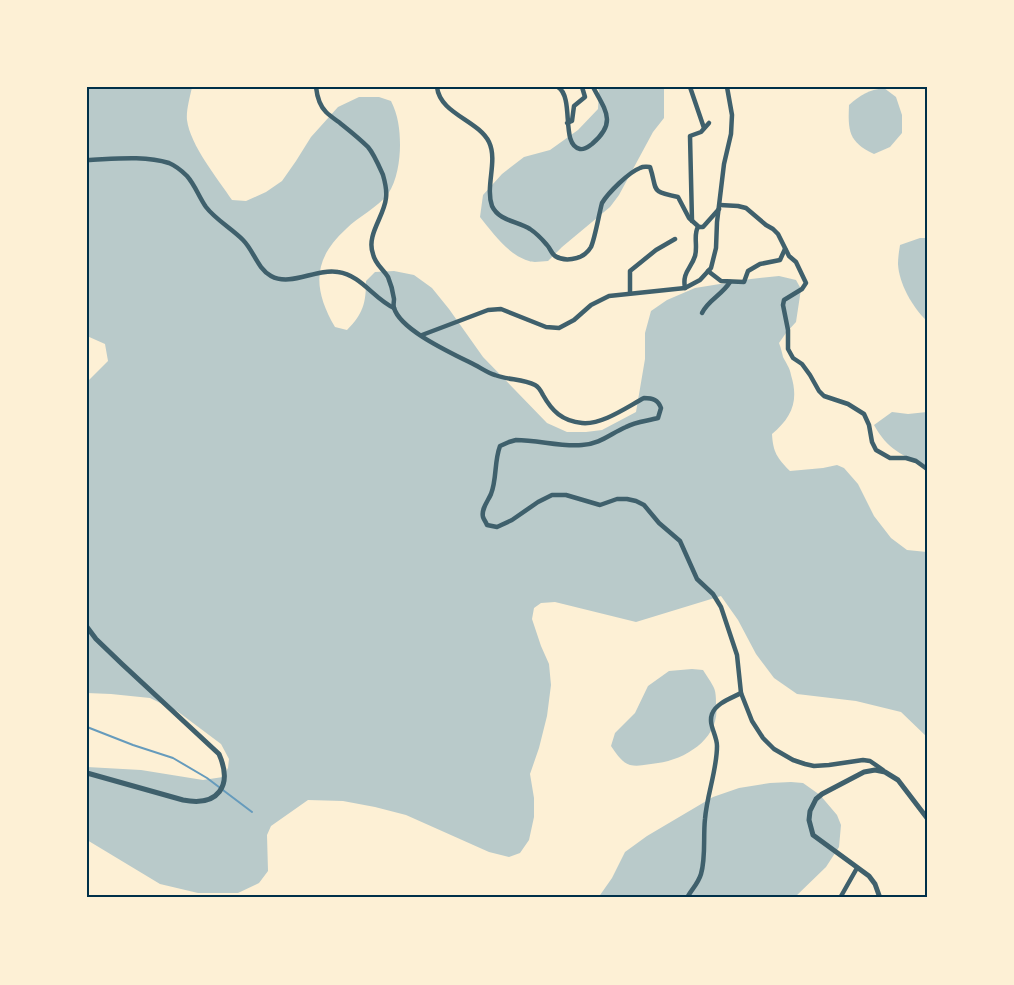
<svg xmlns="http://www.w3.org/2000/svg" width="1014" height="985" font-family="'Noto Serif',serif">
<style>
.green{fill:#b9caca}
.lines{fill:none;stroke-linecap:round;stroke-linejoin:round}
.stream{stroke:#669bbc;stroke-width:2}
.minor{stroke:#3f606c;stroke-width:4.5}
.tertiary{stroke:#3f606c;stroke-width:5}
.neatline{fill:none;stroke:#003049;stroke-width:2}
</style>
<rect width="100%" height="100%" fill="#fdf0d5"/>
<g class="green">
<path d="M89,87H192C190,97 186,110 187,120C190,145 218,179 232,200L246,201L266,192L282,181L296,161L311,137L338,107L359,97H379L391,101C398,115 400,129 400,145C400,160 397,181 388,194C377,208 359,216 346,229C312,260 313,289 335,327L347,330C363,314 366,303 366,281L375,272L394,271L414,275L432,288L449,309L483,357L547,423L567,432H586L602,430L636,412L645,359V333L651,311L667,300L695,288L751,279L779,276L796,280L801,289L796,322L786,333L779,343C781,348 782,353 783,357C786,363 790,368 791,375C799,401 792,417 772,434C773,452 777,458 790,471L823,468L837,465L844,468L858,484L874,516L891,538L907,550L927,552V737L901,712L856,701L797,694L774,678L756,654L738,620L721,596L636,622L555,602L541,603L534,608L532,619L541,646L549,664L551,685L547,716L539,748L530,774L534,798V817L529,840L520,853L509,857L489,852L406,815L375,807L343,801L308,800L271,826L267,835L268,871L259,883L238,893H198L160,884L87,840V767L141,770L203,780L223,777L228,768L229,759L221,744L177,711L150,698L111,694L87,693V382L108,361L105,344L87,336V89Z"/>
<path d="M597,87H664V118L653,132L619,195L610,207L562,247L548,261C542,261 534,263 529,261C508,255 493,233 480,217L483,195L502,174L524,157L550,150L578,130L598,109L599,91Z"/>
<path d="M884,88L896,97L902,115V133L890,147L874,154C848,142 848,130 849,105C860,95 869,90 884,88Z"/>
<path d="M920,238H927V321C913,308 899,284 898,264C898,258 899,251 900,245Z"/>
<path d="M892,412L908,414L927,412V466C903,456 887,449 874,425Z"/>
<path d="M692,669L703,670C706,675 710,680 713,686C716,691 716,698 716,704C721,737 687,759 658,763C649,764 639,767 630,765C621,762 616,753 611,746L615,733L635,713L648,686L669,671Z"/>
<path d="M791,782L803,783L820,795L837,815L841,825L839,847L826,867L794,898H598L612,878L625,852L647,836L713,797L739,788L770,783Z"/>
</g>
<g class="lines">
<path class="stream" d="M87,727L133,745L173,758L207,778L252,812"/>
<g class="minor">
<path d="M316,87C317,96 319,105 326,112C330,116 336,120 340,123C350,131 359,138 368,147C374,154 379,166 383,175C385,182 387,191 386,198C384,217 366,235 373,254C375,264 383,269 388,277C391,284 393,292 394,299C394,302 393,305 394,308C401,331 454,354 475,365C481,368 488,373 495,375C508,380 523,379 535,385C539,387 541,391 543,395C552,411 562,421 582,423C602,425 627,407 644,398C653,398 658,400 661,408L658,418C647,421 635,422 626,427C610,434 600,444 582,445C561,447 538,440 516,440L509,442L500,446C494,462 497,479 491,494C488,501 481,509 483,517C484,520 486,522 487,525L497,527L512,520L538,502L552,495H566L600,505L617,499H627L636,501L644,505L659,523L680,541L697,579L713,594L721,607L737,655L741,693L752,721L763,738L774,749L793,760L805,764L814,766L829,765L863,760L870,761L883,770"/>
<path d="M437,87C440,114 478,120 489,142C498,161 485,186 492,206C499,221 517,221 530,229C536,233 542,239 547,245C550,248 551,253 555,256C560,259 566,260 572,259C579,258 587,254 591,247C595,238 599,214 602,203C608,193 629,172 640,168C644,166 645,167 650,167C658,191 649,191 678,197L689,218L699,227H703L719,209"/>
<path d="M558,87C575,98 560,145 580,149C585,150 589,146 592,144C617,123 606,111 593,87"/>
<path d="M690,87L704,128"/>
<path d="M567,123L572,121L574,106L585,97L582,87"/>
<path d="M87,160C113,159 144,155 169,163C176,166 182,171 187,176C195,185 199,197 206,207C215,219 232,229 243,240C254,251 257,268 271,276C291,287 316,268 338,272C361,275 374,299 394,308"/>
<path d="M720,205L738,206L746,208L766,225L773,229L778,234L789,256L796,262L806,283L802,289L784,300L783,305L788,330V349L793,358L802,364L810,375L819,391L824,396L848,404L864,414L869,425L872,442L876,450L890,458H906L916,461L927,469"/>
<path d="M692,221L690,136L701,132L709,123"/>
<path d="M708,271L721,281L744,282L748,271L760,264L780,260L785,249"/>
<path d="M685,288C682,272 691,269 695,256C698,246 693,235 698,227"/>
<path d="M630,293V271L656,250L675,239"/>
<path d="M702,313C708,300 722,295 730,282"/>
<path d="M422,335L488,310L501,309L546,327L559,328L574,320L591,305L609,296L685,288L700,280L711,268L716,248L717,222L724,164L731,134L732,115L727,87"/>
<path d="M687,898C691,890 698,884 701,874C706,857 703,837 705,819C707,794 717,770 717,746C717,735 708,725 712,714C716,703 732,698 741,693"/>
<path d="M840,898L857,868"/>
</g>
<g class="tertiary">
<path d="M87,627L96,639L122,664L219,754C233,786 218,807 183,800L87,773"/>
<path d="M880,898L875,884L869,876L813,835L809,820L810,811L816,799L822,794L864,772L875,770L885,772L898,780L927,818"/>
</g>
</g>
<rect width="1014" height="985" fill="none" stroke="#fdf0d5" stroke-width="177"/>
<rect x="88" y="88" width="838" height="808" class="neatline"/>
</svg>
